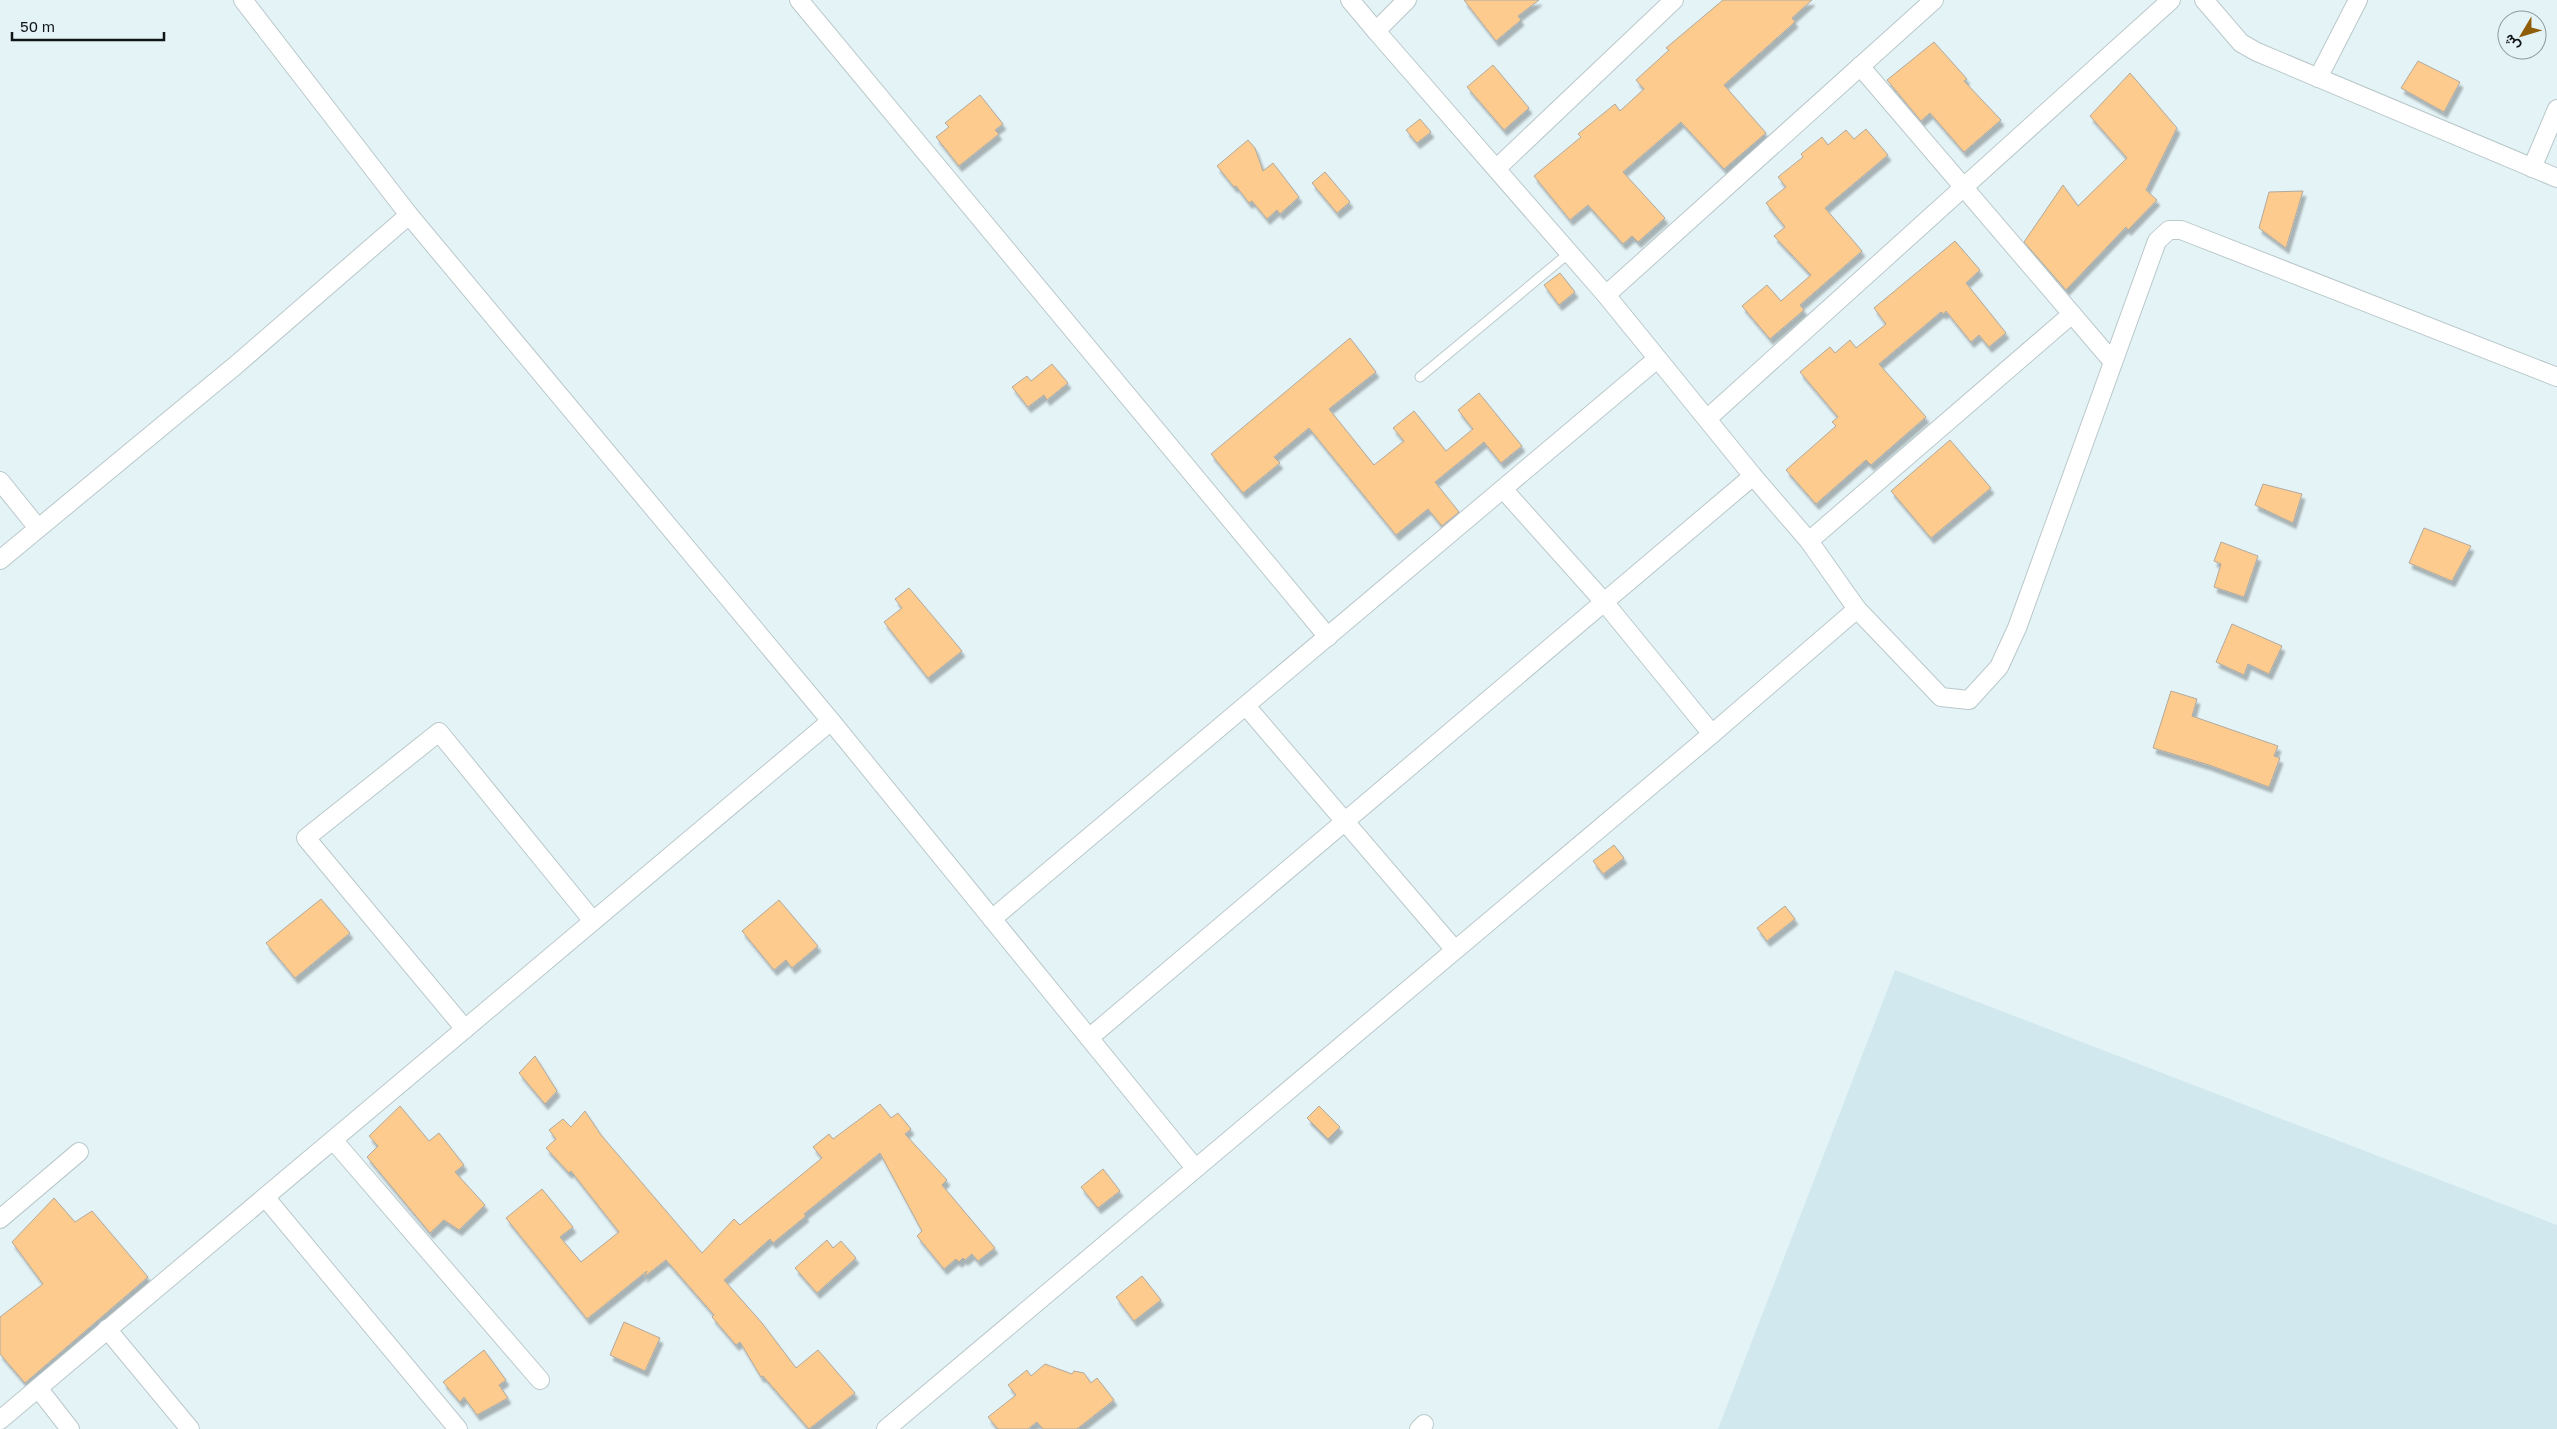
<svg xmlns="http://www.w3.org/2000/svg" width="2557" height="1429" font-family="'Golos Text',Vazirmatn,sans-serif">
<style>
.built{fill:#d1e9ee}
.building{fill:#fccb8d;stroke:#b1a99f;filter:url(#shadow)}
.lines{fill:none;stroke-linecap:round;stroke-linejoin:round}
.service-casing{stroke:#bac8cb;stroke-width:11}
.minor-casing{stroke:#bac8cb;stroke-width:20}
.service{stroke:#fff;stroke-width:9}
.minor{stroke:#fff;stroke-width:18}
</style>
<defs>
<filter id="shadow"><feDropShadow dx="3" dy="5.5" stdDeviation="1" flood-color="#0004"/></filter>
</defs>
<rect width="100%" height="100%" fill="#e4f3f6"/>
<path class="built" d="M1895,970L2557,1225V1429H1718Z"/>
<g class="building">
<path d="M1464,0H1539L1518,16L1521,20L1496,41Z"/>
<path d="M1723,0H1812L1792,18L1795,22L1724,85L1766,133L1724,169L1681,122L1623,172L1665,218L1638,242L1632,236L1623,244L1588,205L1570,220L1534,176L1581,137L1578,134L1615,104L1620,111L1644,89L1636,80L1669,50L1666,48Z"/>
<path d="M1934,42L1967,79L1964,81L2001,120L1964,152L1930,113L1921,121L1887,80Z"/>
<path d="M2418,61L2460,82L2444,112L2401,88Z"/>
<path d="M1493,65L1529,108L1504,130L1467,87Z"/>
<path d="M2130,73L2177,128L2146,190L2157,200L2128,230L2126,227L2066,290L2024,242L2063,185L2078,206L2127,158L2090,116Z"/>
<path d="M980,95L1003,124L995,130L999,134L959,166L936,137L949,127L945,123Z"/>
<path d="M1420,119L1431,132L1417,143L1406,130Z"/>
<path d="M1866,129L1888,155L1825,208L1862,251L1800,305L1804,310L1770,339L1742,306L1767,285L1781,301L1811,275L1774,236L1785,227L1766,203L1786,187L1778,177L1803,157L1801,154L1822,137L1828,145L1846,130L1854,139Z"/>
<path d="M1248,140L1255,148L1263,171L1273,163L1299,197L1280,214L1277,210L1267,219L1252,201L1249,203L1236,186L1234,187L1217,166Z"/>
<path d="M1325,172L1350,202L1337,213L1312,183Z"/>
<path d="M2303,191L2286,248L2259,228L2269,192Z"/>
<path d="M1955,241L1980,270L1966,283L2006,333L1989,347L1979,335L1971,342L1946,311L1944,314L1941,312L1879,364L1926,417L1871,465L1866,460L1816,504L1786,470L1836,426L1832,422L1838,417L1800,372L1830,347L1835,353L1850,340L1856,348L1886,324L1874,308Z"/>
<path d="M1560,273L1575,292L1559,305L1544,285Z"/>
<path d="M1350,338L1376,372L1329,409L1374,465L1404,441L1393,428L1414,411L1446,451L1473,429L1458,410L1479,393L1522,446L1501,463L1484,442L1435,482L1459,512L1442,526L1428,509L1396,535L1309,428L1274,457L1280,463L1243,493L1211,454Z"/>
<path d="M1052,364L1068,383L1047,400L1044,395L1028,407L1012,387L1027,376L1031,381Z"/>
<path d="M1950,440L1991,488L1931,538L1891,491Z"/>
<path d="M2263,484L2302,494L2293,523L2255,505Z"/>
<path d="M2424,528L2471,546L2452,581L2409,563Z"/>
<path d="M2221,542L2258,556L2244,597L2214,587L2221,564L2214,561Z"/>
<path d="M909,588L962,651L928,678L884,622L902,608L895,599Z"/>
<path d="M2232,624L2282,646L2269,674L2248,664L2244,675L2216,662Z"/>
<path d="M2171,691L2197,699L2192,716L2278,746L2274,756L2280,758L2269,787L2209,765L2153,748Z"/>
<path d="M1614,845L1624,858L1603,874L1593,861Z"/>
<path d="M321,899L350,933L295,978L266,943Z"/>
<path d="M779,900L818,946L792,968L786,960L774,970L742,931Z"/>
<path d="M1785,906L1795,919L1767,941L1757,928Z"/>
<path d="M535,1056L557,1091L545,1104L519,1073Z"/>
<path d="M880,1104L891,1118L898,1113L911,1129L905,1134L947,1180L942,1185L995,1248L978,1261L972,1254L965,1260L963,1258L959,1262L956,1259L944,1269L917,1236L922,1231L880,1153L804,1214L806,1216L773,1243L770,1239L724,1280L762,1323L796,1368L818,1350L855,1393L809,1429L763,1376L761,1377L740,1342L736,1345L712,1317L714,1315L666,1260L644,1277L647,1271L587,1319L506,1218L542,1189L573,1227L560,1237L581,1262L619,1232L571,1171L569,1173L546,1148L556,1139L549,1130L563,1119L571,1127L585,1111L601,1135L702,1253L734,1219L740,1225L822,1158L813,1147L829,1134L833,1139Z"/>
<path d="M400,1106L429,1141L439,1133L464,1165L455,1172L485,1205L459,1230L444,1220L430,1233L367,1157L378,1146L369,1136Z"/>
<path d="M1319,1106L1340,1127L1328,1139L1307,1118Z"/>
<path d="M1103,1169L1120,1191L1098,1208L1081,1187Z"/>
<path d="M54,1198L75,1222L92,1211L148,1277L25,1383L0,1354V1317L43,1284L12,1242Z"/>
<path d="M827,1240L833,1248L841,1241L856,1258L817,1293L795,1268Z"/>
<path d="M1142,1276L1161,1300L1134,1321L1116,1297Z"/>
<path d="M624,1322L660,1338L645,1371L610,1355Z"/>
<path d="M484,1350L506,1380L499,1385L508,1398L477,1415L464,1397L460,1402L443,1382Z"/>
<path d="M1045,1364L1072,1374L1074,1371L1084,1373L1091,1383L1097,1378L1114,1400L1077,1429H1043L1037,1422L1028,1429H998L988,1417L1016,1395L1008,1385L1027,1370L1031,1376Z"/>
</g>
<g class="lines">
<defs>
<path id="service" d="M1420,377L1569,253"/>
<g id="minor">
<path d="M243,0L409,215L831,721L1195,1168"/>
<path d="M799,0L1328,637"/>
<path d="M1350,0L1376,31L1407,0"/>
<path d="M2204,0L2241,43L2257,52L2557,178"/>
<path d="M1376,31L1606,295L1753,476L1809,541L1857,609L1941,697L1969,700L1999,667L2017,628L2157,241L2169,230H2181L2557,377"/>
<path d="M1860,66L2113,362"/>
<path d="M2318,78L2358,0"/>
<path d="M1497,168L1674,0"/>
<path d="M2532,168L2557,109"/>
<path d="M1606,295L1934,0"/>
<path d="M1708,418L2171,0"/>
<path d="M0,481L38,528"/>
<path d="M1503,489L1605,603L1712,734"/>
<path d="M1809,541L2072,314"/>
<path d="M0,560L236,365L409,215"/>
<path d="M1246,706L1455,950"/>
<path d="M992,919L1657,359"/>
<path d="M465,1029L306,838L439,732L593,921"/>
<path d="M1089,1038L1753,476"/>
<path d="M334,1141L540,1380"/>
<path d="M265,1197L458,1429"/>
<path d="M0,1219L79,1152"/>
<path d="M107,1329L190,1429"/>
<path d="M38,1388L70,1429"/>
<path d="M0,1420L831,721"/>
<path d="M886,1429L1712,734L1857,609"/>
<path d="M1419,1429L1424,1424"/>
</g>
</defs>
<use href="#service" class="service-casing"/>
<use href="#minor" class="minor-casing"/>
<use href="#service" class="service"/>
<use href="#minor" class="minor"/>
</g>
<g transform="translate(2522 35) rotate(232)"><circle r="24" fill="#e4f3f6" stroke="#8f9a9d"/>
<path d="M0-4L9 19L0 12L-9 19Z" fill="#8f5e0b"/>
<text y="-8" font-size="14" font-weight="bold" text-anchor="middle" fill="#101517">ش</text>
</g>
<path d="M12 32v8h152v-8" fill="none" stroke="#101517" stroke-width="2.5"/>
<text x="20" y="32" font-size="15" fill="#101517" stroke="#e4f3f6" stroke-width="4" paint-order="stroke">50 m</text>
</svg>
